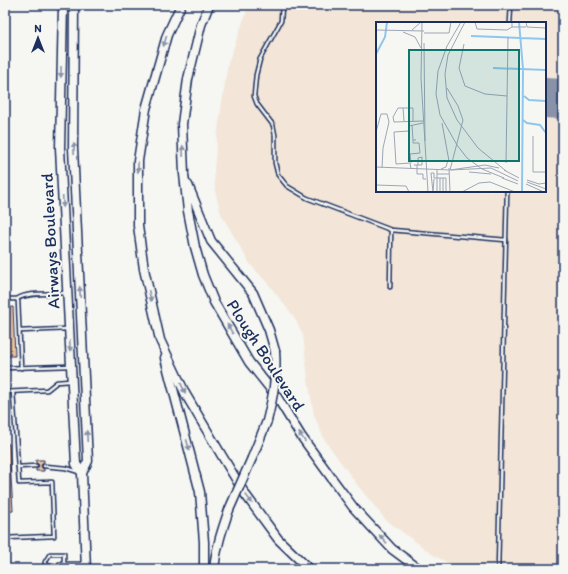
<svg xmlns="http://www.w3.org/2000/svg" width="568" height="574" font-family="Itim,sans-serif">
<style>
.built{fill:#f3e6d8;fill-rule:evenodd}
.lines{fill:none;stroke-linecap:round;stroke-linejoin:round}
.runway{stroke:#8892a8;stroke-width:40}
.building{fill:#ecc19c;stroke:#1b2f5e}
.service-casing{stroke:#1b2f5e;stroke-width:5.5}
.primary-casing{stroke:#1b2f5e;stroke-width:11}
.service{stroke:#f6f6f2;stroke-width:2.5}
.primary{stroke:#f6f6f2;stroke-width:8}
.primary-bridge-casing{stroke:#1b2f5e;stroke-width:11;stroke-linecap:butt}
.primary-bridge{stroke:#f6f6f2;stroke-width:8}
.oneway{fill:#8892a8}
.labels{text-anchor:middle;stroke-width:4;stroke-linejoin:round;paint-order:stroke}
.street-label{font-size:17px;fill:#1b2f5e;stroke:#f6f6f2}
.inset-river{fill:none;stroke:#8fc6ed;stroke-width:2}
.inset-road{fill:none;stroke:#9ea6b7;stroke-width:1}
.view{fill:#0f766e;fill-opacity:0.15;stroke:#0f766e;stroke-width:2}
.inset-edge{fill:none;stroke:#1b2f5e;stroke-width:2}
</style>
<rect width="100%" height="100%" fill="#f6f6f2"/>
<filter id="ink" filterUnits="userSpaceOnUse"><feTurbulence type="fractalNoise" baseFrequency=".025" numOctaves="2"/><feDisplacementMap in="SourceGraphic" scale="8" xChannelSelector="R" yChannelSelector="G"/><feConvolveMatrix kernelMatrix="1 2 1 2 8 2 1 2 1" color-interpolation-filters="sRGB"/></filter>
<g filter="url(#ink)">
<path class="built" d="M249,5H563V569H458L432,554L385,519L358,486L324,439L314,415L308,380L303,335L294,317L269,285L250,264L221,214L215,191L214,169L218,129L228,63ZM377,23H545V191H377Z"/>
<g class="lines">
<path class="runway" d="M545,98L563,99"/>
</g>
<g class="building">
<path d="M13,307L15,356H5V308Z"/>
<path d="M5,444H9L13,511L5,512Z"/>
<path d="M36,460H44V463L42,464L41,466L42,468L44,469V471H36V469L39,466L38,464L36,463Z"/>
</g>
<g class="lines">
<defs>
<g id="service">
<path d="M282,5L281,21L260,59L256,75L254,96L257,104L273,125L275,135V163L278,175L287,186L307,198L391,230L506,240"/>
<path d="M510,23L511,5"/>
<path d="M390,287L391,230"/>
<path d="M5,299H17L18,301L21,368"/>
<path d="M17,299C27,292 52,294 65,293"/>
<path d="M20,331L67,329"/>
<path d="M5,368L70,366"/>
<path d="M5,392L47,390L57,382L70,381"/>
<path d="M13,392L18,467"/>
<path d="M44,466L66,468L79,472"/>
<path d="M59,564H85"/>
<path d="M45,565H53"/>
<path d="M6,569L5,538L54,536L52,482L19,483L18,467L36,466"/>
<path d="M45,569V562L50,554H64V569"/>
<path d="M498,569L507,191"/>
</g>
<g id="primary">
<path d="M63,5L60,148L76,464L82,473"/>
<path d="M74,5L73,148L88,461L82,473L86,569"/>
<path d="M181,5L167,35L146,109L138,161V226L144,269L160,340L186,395L222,456L245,494L278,539L309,569"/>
<path d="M209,5L201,25L188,79L182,124L184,174L188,211L195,247L203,275L214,302L249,362L277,397L301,436L333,480L353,507L392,549L419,569"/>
<path d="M188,185L211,241L253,293L269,330L275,351"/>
<path d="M165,358L200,492L204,542V569"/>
<path d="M252,458L267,421"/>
<path d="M214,569C216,548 222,530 229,510"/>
</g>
</defs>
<use href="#service" class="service-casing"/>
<use href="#primary" class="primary-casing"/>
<use href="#service" class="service"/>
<use href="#primary" class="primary"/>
<defs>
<g id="primary-bridge">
<path d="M267,421C273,397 277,376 275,351"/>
<path d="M229,510L252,458"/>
</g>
</defs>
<use href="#primary-bridge" class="primary-bridge-casing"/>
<use href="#primary-bridge" class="primary-bridge"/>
</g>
<defs><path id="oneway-solid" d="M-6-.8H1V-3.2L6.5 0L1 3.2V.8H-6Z"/></defs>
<g class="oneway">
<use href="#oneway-solid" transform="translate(165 41) rotate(107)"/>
<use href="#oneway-solid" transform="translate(61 72) rotate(91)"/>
<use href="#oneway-solid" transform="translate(74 148) rotate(-91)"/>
<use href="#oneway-solid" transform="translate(183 151) rotate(-92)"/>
<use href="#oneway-solid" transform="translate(138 167) rotate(91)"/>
<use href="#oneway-solid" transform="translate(63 202) rotate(87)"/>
<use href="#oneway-solid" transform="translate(80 292) rotate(-93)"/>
<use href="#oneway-solid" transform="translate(150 296) rotate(77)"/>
<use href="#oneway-solid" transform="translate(230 329) rotate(-120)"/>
<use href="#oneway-solid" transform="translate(70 346) rotate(87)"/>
<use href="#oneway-solid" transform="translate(183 388) rotate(65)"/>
<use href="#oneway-solid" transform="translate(87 436) rotate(-93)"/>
<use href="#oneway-solid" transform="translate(302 437) rotate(-124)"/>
<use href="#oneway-solid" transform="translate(188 445) rotate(75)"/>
<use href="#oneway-solid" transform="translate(249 499) rotate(54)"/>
<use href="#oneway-solid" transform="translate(383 539) rotate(-133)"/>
</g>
</g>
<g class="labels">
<g class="street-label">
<text transform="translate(50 241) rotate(-93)" y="6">Airways Boulevard</text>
<text transform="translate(266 355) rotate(57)" y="6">Plough Boulevard</text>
</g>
</g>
<g transform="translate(376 22)">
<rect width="170" height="170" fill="#f6f6f2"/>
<path class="inset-river" d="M143,0L147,47L146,170M95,14L170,17M0,32L9,15L11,0M117,46L170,48M148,74L153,78L170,79M147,98L151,101L164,103L170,111"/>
<path class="inset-road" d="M46,0L45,56L52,170M85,0L71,24L62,49L60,72L64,93L81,123L91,136L106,147L128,156M89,0L72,33L69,52L71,76L81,98L102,126L130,149M99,0L101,7L131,8L136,5M136,0V5H150M150,0L151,5L170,6M0,8L48,9M36,8L45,0M27,10L39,15L45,26M48,11H73L75,0M48,21L49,119M88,22L83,46L89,64L109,72L131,74M71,66L82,84L87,98L74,148M27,86L28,99M37,99V86H22L17,95L18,100L47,99M66,101L73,139M36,103L37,118M0,110L5,92H11L13,100L7,126L6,146M157,114V150H170M35,141L34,132L44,131L43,121H37V118H40M130,141L132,15M38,143H46V135L42,136V143M41,143V152H47V157H50M0,145L74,148L109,143L123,146M73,146L74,170M35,147L34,141L20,142L18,110L33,109V104L47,101M61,147V152H73M65,147L70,145L72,138M75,148L115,146L142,159M128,148L143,156M93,150L115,152M126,156L142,162M151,158L163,162L170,161M151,160L170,167M150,162L168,170M0,163L30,164L33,170M57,170L55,151H58V156H70V170M57,170L58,157M61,170V152M64,170V156M67,170V156M86,170L103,161L114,160L139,170"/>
<path class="view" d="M33,28H143V139H33Z"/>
<rect width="170" height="170" class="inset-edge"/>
</g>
<rect width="568" height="574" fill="none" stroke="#f6f6f2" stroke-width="20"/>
<rect x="10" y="10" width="548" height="554" fill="none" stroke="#1b2f5e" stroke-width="1.5" filter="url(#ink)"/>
<g transform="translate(38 38)" stroke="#f6f6f2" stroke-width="3" paint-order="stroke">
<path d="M0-3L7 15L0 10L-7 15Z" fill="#1b2f5e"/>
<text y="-6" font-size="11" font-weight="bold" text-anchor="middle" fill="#1b2f5e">N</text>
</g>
</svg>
